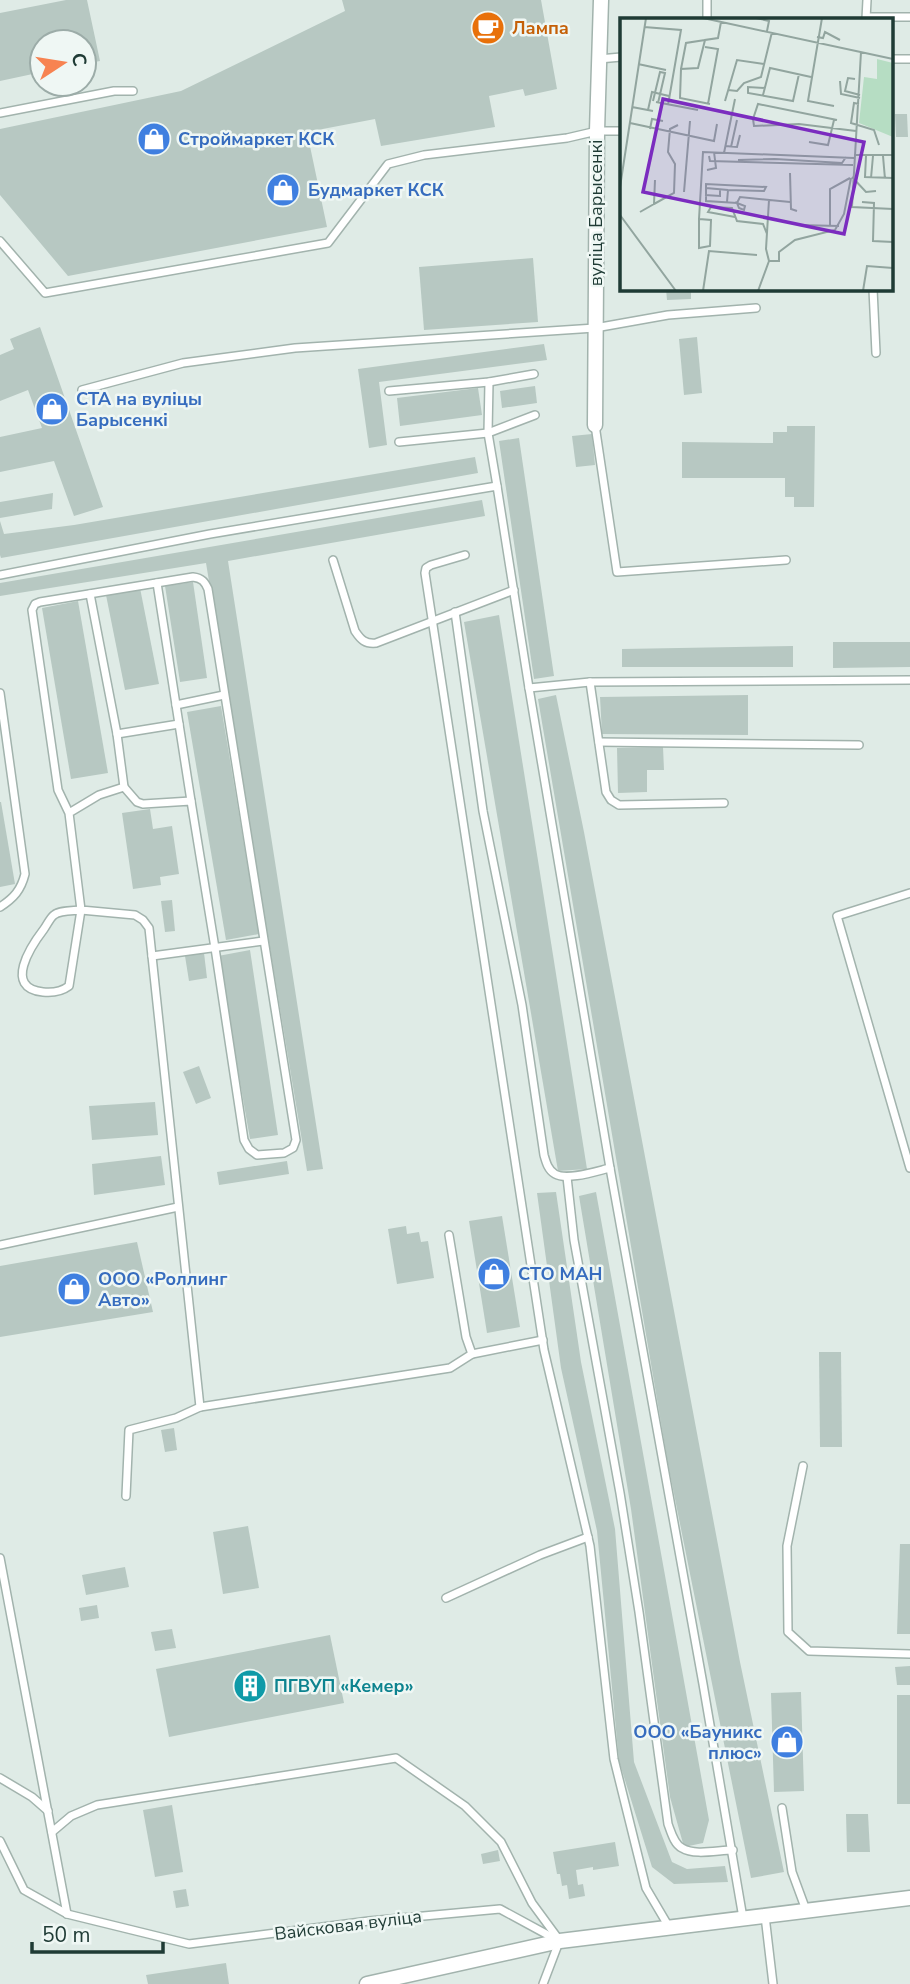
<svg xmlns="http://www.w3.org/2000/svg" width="910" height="1984" font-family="'Nunito Sans',sans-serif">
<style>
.building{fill:#b7c8c2}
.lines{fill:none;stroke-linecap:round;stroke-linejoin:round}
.service-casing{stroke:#a2b3ad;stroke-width:10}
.minor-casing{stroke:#a2b3ad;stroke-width:17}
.service{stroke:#fff;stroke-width:7}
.minor{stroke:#fff;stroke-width:14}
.labels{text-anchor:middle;stroke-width:5;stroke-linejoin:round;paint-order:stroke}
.food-label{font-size:18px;font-weight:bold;fill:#c56008;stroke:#eff7f4;text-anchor:start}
.shop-label{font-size:18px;font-weight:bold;fill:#366cbe;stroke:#eff7f4;text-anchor:start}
.street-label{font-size:18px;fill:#1f3b35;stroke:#eff7f4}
.culture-label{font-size:18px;font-weight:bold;fill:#0d838f;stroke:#eff7f4;text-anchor:start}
.inset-road{fill:none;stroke:#92a59f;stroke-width:2}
.view{fill:#7b2cbf;fill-opacity:0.15;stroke:#7b2cbf;stroke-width:3.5}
.inset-edge{fill:none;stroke:#1f3b35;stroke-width:3.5}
</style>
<rect width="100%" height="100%" fill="#dfebe6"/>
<g class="building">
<path d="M66,0H87L100,61L84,64V42H42V72L0,81V13Z"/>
<path d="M342,0H541L557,89L525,96L523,89L489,96L495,127L381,146L375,119L307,132L327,227L68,276L0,195V129L181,91L345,11Z"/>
<path d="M895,114H907L908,137H896Z"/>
<path d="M533,258L538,322L424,330L419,267Z"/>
<path d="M666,289H691V299L667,300Z"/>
<path d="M40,327L103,507L74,516L54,461L0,472V437L42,428L28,390L0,401V355L14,349L10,339Z"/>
<path d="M697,337L702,393L684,395L679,339Z"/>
<path d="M544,344L547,360L379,382L387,445L369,448L358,369Z"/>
<path d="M535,386L537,403L502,408L500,391Z"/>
<path d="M478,388L482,415L400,426L397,398Z"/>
<path d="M787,426H815L814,507H794V497H785V478H682V442L773,443V432H787Z"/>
<path d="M592,434L595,465L576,467L572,436Z"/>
<path d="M519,438L554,676L534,679L499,441Z"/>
<path d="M475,457L478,473L1,558L0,555V521L4,534L74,525Z"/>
<path d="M53,493L52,509L0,518V502Z"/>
<path d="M482,500L485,516L228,561L323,1169L307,1171L206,563L0,596V583Z"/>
<path d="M193,582L207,678L180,682L165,586Z"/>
<path d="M140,588L159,684L125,690L106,595Z"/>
<path d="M78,601L108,773L71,779L42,608Z"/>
<path d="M499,615L587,1169L558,1171L464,622Z"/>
<path d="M833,642H910V667L833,668Z"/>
<path d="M793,646V667H622V649Z"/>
<path d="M556,695L584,832L740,1662L784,1872L751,1878L668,1464L538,699Z"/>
<path d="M748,695V735L602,734L600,697Z"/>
<path d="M221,706L259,934L226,940L187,712Z"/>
<path d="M663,747L664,770H647V792L618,793L617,748Z"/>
<path d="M0,802H1L15,884L0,887Z"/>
<path d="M150,809L153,829L172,826L179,874L160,877L161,885L133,889L122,813Z"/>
<path d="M172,900L175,931L165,932L161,901Z"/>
<path d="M250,950L278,1135L250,1139L218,956Z"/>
<path d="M204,953L207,978L189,981L185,956Z"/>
<path d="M199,1066L211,1098L196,1104L183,1072Z"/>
<path d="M155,1102L158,1135L92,1140L89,1106Z"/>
<path d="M161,1156L165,1185L94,1195L92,1164Z"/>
<path d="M287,1161L289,1174L219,1185L217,1172Z"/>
<path d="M556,1192L581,1362L615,1529L634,1762L672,1862L687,1869L725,1866L728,1882L674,1884L652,1867L619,1761L597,1531L561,1368L537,1193Z"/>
<path d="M596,1192L709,1820L703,1843L684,1847L670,1797L631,1509L579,1196Z"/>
<path d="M502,1216L520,1327L487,1333L469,1221Z"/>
<path d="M406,1226L407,1234L419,1232L421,1242L428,1241L434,1278L397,1284L388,1229Z"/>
<path d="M137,1242L153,1312L0,1337V1266Z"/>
<path d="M819,1352H841L842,1447H820Z"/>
<path d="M174,1428L177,1450L165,1452L161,1430Z"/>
<path d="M248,1526L259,1588L223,1594L213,1532Z"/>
<path d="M900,1544H910V1634H897Z"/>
<path d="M125,1567L129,1587L86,1595L82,1575Z"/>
<path d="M97,1605L99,1618L81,1621L79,1608Z"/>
<path d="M172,1629L176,1648L155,1651L151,1632Z"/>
<path d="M330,1635L344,1703L169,1737L156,1669Z"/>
<path d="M910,1666V1685H897L895,1667Z"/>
<path d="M801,1692L804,1791L774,1792L771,1693Z"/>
<rect x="897" y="1695" width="13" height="109"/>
<path d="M172,1805L183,1872L155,1877L143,1810Z"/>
<path d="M846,1814H868L870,1852H847Z"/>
<path d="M615,1842L619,1866L593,1870V1867L576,1870L578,1885L583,1884L585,1896L569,1899L567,1885L562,1886L560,1874H557L553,1852Z"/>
<path d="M498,1850L500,1861L483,1864L481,1854Z"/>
<path d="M186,1889L189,1906L176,1908L173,1891Z"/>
<path d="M226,1963L229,1984H148L146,1975Z"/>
</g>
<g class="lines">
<defs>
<g id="service">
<path d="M707,0V19"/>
<path d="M867,17H910"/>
<path d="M866,19L867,0"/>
<path d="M599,59L621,57"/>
<path d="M891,59H910"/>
<path d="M0,113L114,91H133"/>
<path d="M0,241L45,293L328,243L388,164L424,155L567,138L597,131H621"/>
<path d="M873,289L876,353"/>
<path d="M489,382L488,433L497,486"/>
<path d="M82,390L183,363L295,348L595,328L668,315L756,308"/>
<path d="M389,391L489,382L534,374"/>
<path d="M595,425L617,572L786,560"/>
<path d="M399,442L488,433L535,415"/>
<path d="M465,555L431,565L426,568L425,573L544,1350L590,1546L614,1759L646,1888L669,1927"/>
<path d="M333,560L355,631C361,640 365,644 376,643L514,590"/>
<path d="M0,575L210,534L497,486L529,688L610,1168L703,1684L743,1918"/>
<path d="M157,583L191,801"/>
<path d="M90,594L117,734L179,724"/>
<path d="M455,612L483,811L522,1005L544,1155C546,1162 548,1170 555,1174C567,1181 597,1171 610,1168"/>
<path d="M590,682L606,792L611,800L619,805L724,803"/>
<path d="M529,688L590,682L910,680"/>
<path d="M0,693L25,874C21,890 14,898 0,907"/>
<path d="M176,705L224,695"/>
<path d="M117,734L124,787"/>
<path d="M599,742L859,745"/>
<path d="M69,813L99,795L124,787L137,802L143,804L191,801L215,948L244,1140L249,1149L257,1155L284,1153L293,1148L296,1140L208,589C205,582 202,578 193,577L40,602L35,604L32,610L58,790L69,813L81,910L135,915L143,920L149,928L200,1407"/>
<path d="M910,893L837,916L910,1168"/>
<path d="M81,910L69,986C61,992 53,993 43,992C3,988 31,946 44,929C47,925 50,918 54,915C60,910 73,911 81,910Z"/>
<path d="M152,956L263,941"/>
<path d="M567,1177L574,1240L620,1493L639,1612L668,1824C671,1832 674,1844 682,1848C695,1856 718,1850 733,1850"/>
<path d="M449,1235L466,1337L472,1354L543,1340"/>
<path d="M0,1245L178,1207"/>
<path d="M803,1466L787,1546L788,1632L809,1651L910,1654"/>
<path d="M126,1496L129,1430L176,1418L200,1407L450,1368L472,1354"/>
<path d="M0,1558L67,1914"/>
<path d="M446,1598L540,1555L588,1537"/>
<path d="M0,1778L32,1797L48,1811"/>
<path d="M782,1808L792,1872L806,1910"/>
<path d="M52,1832L71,1816L97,1805L396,1758L465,1806L501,1842L532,1903L557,1937"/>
<path d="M0,1841L24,1890L67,1914L189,1944L369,1921L500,1909L559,1941"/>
<path d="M765,1916L773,1984"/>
<path d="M543,1984L559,1942"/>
</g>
<g id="minor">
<path d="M595,425L597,131L601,0"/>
<path d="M367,1984L560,1941L910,1898"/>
</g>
</defs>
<use href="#service" class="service-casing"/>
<use href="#minor" class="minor-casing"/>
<use href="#service" class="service"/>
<use href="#minor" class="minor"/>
</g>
<defs>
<symbol id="cafe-disc" viewBox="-11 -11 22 22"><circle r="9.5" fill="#e8710a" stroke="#eff7f4"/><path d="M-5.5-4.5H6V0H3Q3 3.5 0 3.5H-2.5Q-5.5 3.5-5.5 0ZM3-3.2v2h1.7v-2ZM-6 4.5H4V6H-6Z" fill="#fff"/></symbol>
<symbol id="shop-disc" viewBox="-11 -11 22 22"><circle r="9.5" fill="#3f7fe0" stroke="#eff7f4"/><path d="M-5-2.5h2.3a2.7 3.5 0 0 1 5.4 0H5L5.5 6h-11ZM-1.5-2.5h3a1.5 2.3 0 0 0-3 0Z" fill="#fff"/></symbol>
<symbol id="building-disc" viewBox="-11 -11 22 22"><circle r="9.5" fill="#0f9aa8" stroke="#eff7f4"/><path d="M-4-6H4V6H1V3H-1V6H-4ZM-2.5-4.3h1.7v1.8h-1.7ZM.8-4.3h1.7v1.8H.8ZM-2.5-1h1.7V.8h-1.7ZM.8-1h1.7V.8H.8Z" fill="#fff"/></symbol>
</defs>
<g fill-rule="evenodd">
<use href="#cafe-disc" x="469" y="9" width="38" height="38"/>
<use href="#shop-disc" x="135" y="120" width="38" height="38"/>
<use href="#shop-disc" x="264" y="171" width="38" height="38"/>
<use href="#shop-disc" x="33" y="390" width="38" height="38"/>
<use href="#shop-disc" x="475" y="1255" width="38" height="38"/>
<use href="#shop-disc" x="55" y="1270" width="38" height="38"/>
<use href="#building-disc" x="231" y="1667" width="38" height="38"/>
<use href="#shop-disc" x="768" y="1723" width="38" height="38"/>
</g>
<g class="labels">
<g class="food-label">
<text x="512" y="34">Лампа</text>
</g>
<g class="shop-label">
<text x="178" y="145">Строймаркет КСК</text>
<text x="308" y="196">Будмаркет КСК</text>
<text x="76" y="405">СТА на вуліцы<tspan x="76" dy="21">Барысенкі</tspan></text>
<text x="518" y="1280">СТО МАН</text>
<text x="98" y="1285">ООО «Роллинг<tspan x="98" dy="21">Авто»</tspan></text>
<text x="762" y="1738" text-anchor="end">ООО «Бауникс<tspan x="762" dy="21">плюс»</tspan></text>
</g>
<g class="street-label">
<text transform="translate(596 213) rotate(-90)" y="6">вуліца Барысенкі</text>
<text transform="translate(348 1925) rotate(-7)" y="6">Вайсковая вуліца</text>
</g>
<g class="culture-label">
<text x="274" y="1692">ПГВУП «Кемер»</text>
</g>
</g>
<g transform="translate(620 18)">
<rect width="273" height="273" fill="#dfebe6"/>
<path d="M257,41L273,45V119L239,105L244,59L257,61Z" fill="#b6ddc3"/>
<path class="inset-road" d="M83,0L273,41M136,0L149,3L147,13M202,0L188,83L214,88M24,9L61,12L48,87M197,19L203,20L205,14L220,22M85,29L98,31L88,86M241,34L232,189L273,191M18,46L46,52M61,51L66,25L85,22M235,61L228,60L225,73L240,77M220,63L221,76L240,80M145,70L128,69V75L173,83L179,56M108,72L117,73L124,65L141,59L152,14M143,77L150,50L191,59M33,83L40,54L45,55L38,85M105,83L117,42L144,46M36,84L78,92M90,86L60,80L61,51L78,50L85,22L98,20L101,4M239,86L234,85L231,105L254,112L259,127M12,89L33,93M28,92L32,74L49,78M217,102L138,86L133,101L134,108L179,106L236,113M10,105L94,123L97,106M30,111L32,101L43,103M189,124L208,127L214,102M105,128L117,129L120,117M111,129L117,102M104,135L115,81M234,137H273M89,138L90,143L233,147M246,138L245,159L273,160M263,138L265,161M155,141L222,145L226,139M118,142L155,141M87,152L96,150L94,134M170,155L171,191L177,193M232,159L246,174L256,173M251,160L253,138M0,169L26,0M86,170L108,172M64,174L70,103M85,177L100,178V171M107,184L108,172L144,173L146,169L86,166V183L117,185L120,179L170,184M242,184L254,185L253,223L273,224M117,185L125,188L124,192L119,190ZM34,186L54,175L55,146L48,134L50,111L58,107M20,194L34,186L35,162M0,197L56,273M115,199L88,194L91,189L112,190L117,203L143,206L147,216M79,201L91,202L90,228L79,230V201L83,134L234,140M178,207L219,208M210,208V171L230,160M149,243H159V234L175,222L215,212L224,196L231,160M83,273L89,233L137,237M138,273L149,243L146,231L149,182M243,273L247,248L273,250"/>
<path class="view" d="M43,81L244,124L224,216L23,174Z"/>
<rect width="273" height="273" class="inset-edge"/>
</g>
<g transform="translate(63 63) rotate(78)"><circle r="33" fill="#eff7f4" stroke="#9caca8" stroke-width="2"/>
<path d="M0-5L12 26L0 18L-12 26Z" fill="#f78351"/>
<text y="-10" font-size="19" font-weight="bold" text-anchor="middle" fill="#1f3b35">С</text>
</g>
<path d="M32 1942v10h131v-10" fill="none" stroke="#1f3b35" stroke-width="3.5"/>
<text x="42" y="1942" font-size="21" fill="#1f3b35" stroke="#eff7f4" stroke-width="5" paint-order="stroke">50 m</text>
</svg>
